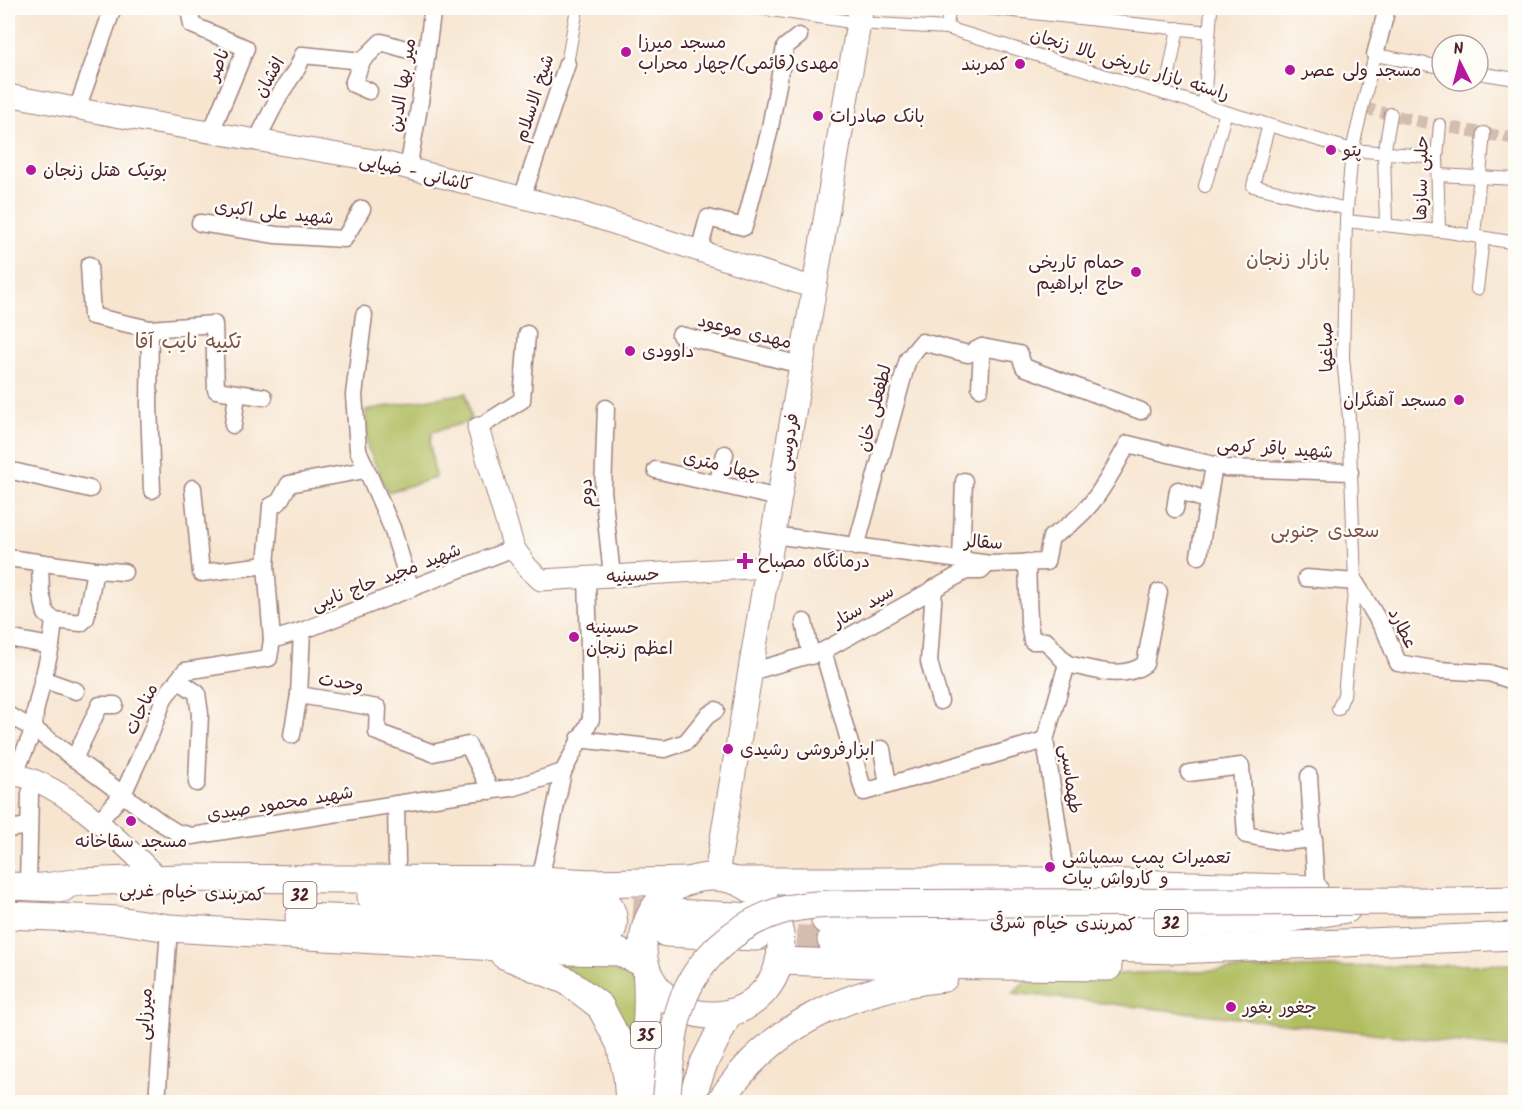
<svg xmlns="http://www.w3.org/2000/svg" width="1523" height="1110" font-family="Kalam,'Playpen Sans Arabic',sans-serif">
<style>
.green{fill:#b0bd5f;stroke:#7d6e45;stroke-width:1.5}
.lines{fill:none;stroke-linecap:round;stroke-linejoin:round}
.pedestrian-tunnel{stroke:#d4bdaf;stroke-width:12;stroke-dasharray:12 6;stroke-linecap:butt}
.trunk-tunnel{stroke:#d4bdaf;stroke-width:27;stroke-dasharray:27 14;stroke-linecap:butt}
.pedestrian-casing{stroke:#a0827e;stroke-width:14}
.minor-casing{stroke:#a0827e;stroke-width:19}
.tertiary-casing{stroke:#a0827e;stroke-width:23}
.secondary-casing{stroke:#a0827e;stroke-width:26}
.trunk-casing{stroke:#a0827e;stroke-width:29}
.pedestrian{stroke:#fff;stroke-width:12}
.minor{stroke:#fff;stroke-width:16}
.tertiary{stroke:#fff;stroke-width:21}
.secondary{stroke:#fff;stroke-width:24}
.trunk{stroke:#fff;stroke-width:27}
.trunk-bridge-casing{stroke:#a0827e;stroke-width:29;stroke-linecap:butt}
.trunk-bridge{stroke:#fff;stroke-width:27}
.poi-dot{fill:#b5179e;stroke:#fdfcf7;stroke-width:2}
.labels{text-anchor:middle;stroke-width:5;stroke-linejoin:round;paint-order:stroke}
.shield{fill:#fdfcf7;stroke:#806168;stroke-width:1.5}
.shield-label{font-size:16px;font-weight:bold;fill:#4a1f2b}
.poi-label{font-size:18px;fill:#4a1f2b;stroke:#fdfcf7;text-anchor:start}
.street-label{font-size:18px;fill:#4a1f2b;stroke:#fdfcf7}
.neighbourhood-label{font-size:20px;fill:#7d5349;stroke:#fdfcf7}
</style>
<rect width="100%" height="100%" fill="#fdfcf7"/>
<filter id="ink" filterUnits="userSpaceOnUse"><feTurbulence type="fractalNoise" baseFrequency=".0167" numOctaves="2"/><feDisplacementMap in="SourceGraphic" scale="12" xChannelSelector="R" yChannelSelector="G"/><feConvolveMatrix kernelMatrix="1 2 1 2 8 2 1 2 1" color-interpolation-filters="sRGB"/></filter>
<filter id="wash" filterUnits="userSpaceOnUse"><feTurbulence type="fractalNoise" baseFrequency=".008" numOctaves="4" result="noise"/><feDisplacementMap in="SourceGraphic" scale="24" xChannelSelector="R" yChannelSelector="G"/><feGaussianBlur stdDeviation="1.35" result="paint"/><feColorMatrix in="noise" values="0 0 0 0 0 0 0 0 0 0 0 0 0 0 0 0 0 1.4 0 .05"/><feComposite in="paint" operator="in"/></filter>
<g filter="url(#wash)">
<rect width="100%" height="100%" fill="#f7e5d0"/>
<g class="green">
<path d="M466,393L471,421L432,432L430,443L435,478L388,492L367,446L366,410Z"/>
<path d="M538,956L615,960L639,971L640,1057Z"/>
<path d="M1515,964V1049L1013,993L1029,977L1284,968Z"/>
</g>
</g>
<g filter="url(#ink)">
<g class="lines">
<path class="pedestrian-tunnel" d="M1363,108L1426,123L1516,139"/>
<g class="trunk-tunnel">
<path d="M592,908L672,913"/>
<path d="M593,929L666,933"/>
<path d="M756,937L831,940"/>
</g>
<defs>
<g id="pedestrian">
<path d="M759,8L858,23L947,28L1352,150L1437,157"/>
<path d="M985,8L1209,32"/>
<path d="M947,28L949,8"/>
<path d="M567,64L577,8"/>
<path d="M1478,73L1516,79"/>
<path d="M1165,94L1178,28"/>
<path d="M1204,105L1211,11"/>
<path d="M1268,128L1253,186L1347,209"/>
<path d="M1438,175L1516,179"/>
<path d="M1205,186L1225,115"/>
<path d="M1346,221L1449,232L1516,243"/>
<path d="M1386,225L1384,154L1391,114"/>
<path d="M1439,231L1437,157L1440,125"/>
<path d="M1474,236L1484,133"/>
<path d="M1477,289L1483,238"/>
<path d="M1338,709L1344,695L1355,582L1349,418L1343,358L1346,221L1352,150L1375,55L1442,67"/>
</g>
<g id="minor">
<path d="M189,8L192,25L246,48L211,132"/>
<path d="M1375,55L1387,8"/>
<path d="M362,61L353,84L369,91"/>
<path d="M77,109L113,8"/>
<path d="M257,140L280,94L298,67L303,55L362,61L381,42L426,55"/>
<path d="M408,169L420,102L432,14"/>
<path d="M522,198L567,64"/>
<path d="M200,223L276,235L344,239L362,209"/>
<path d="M699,251L708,218L744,227L769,133L785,47L799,36"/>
<path d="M89,265L92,316L150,329L214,324L216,390L264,397"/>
<path d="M364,315L354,395L358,450L392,528L411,589"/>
<path d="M150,329L149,404L152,490"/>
<path d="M680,335L801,365"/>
<path d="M980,388L982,347"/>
<path d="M606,408L603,491L612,576"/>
<path d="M233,425L237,394"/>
<path d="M478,428L522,400L527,334"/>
<path d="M8,470L90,489"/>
<path d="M656,470L779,498"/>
<path d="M717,484L725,454"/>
<path d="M193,488L201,573L266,565"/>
<path d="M1175,509L1178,490L1208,501"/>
<path d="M773,535L990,564L1046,562L1051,537C1093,513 1105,483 1128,444L1226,468L1350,472"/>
<path d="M856,547L908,359L922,342L968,354L982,347L1019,354L1024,367L1141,411"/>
<path d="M1199,556L1214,465"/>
<path d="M8,558L95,570L124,572"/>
<path d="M961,560L964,481"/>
<path d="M1027,562L1029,623L1032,641H1046L1067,664L1045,740L1066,881"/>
<path d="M40,563L41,593L46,614L54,620L51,646"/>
<path d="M1306,578L1355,582L1386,633L1398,663L1439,670L1489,673L1516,682"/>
<path d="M934,588L929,662L940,701"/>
<path d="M54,620L81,623L86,618L95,570"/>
<path d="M804,622L811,656"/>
<path d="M302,631L299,695L378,708L377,732L433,753L468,745L491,791"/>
<path d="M8,638L51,646L35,712L34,729L14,775"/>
<path d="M272,640L302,631L514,548"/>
<path d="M823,651L864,792L1045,740"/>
<path d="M1067,664C1093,669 1122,681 1145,664L1159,592"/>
<path d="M750,672L823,651L966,571H981L985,567"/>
<path d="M42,679L76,691"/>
<path d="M178,680L197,693L200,714L197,783"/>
<path d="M8,715L34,729L163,824L176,832L192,836L467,793L512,788L563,772"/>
<path d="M292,735L299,695"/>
<path d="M579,739L665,749L686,742L707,716L716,710"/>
<path d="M882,749L888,785"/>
<path d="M74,759L100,705H115"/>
<path d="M1189,773L1241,766L1246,835L1283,842L1314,839"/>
<path d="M1309,776L1316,889"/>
<path d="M396,804L397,862"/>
<path d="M99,821L123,794L151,733L164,698L185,671L269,658L272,640L266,565L271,506L279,502L289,484L365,470"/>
<path d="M8,829L29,826"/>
<path d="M540,880L563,772L591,719L587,577"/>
<path d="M28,886L30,793"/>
<path d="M157,1102L169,928"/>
</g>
<g id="tertiary">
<path d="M8,95L121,117L379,161L579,212L814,288"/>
<path d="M478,428L514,548L527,567L541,580L767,567"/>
<path d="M8,774C59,777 123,844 158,878"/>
</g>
<path id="secondary" d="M716,877L861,8"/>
<g id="trunk">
<circle cx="712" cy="946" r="69"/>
<path d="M737,881H1066L1314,889"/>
<path d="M8,886L63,888"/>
<path d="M44,887L81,882L179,878L540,880L591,883L688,881"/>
<path d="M371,897L592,908"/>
<path d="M1403,902L1516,900"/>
<path d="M672,913L755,917"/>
<path d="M8,915L118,920L169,928L564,951L619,952L645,964"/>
<path d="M299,917L513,924L593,929"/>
<path d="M825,920L1161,924L1286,919L1347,909"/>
<path d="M666,933L756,937"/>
<path d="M831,940L1174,950L1516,936"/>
<path d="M583,950C627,938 618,909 591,883"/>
<path d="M504,955L567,981L600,1006L620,1044L627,1076L629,1102"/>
<path d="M779,961L904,965L1108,967"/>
<path d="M638,1101C645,1057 650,1013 646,969"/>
<path d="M690,1102L704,1063L729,1013"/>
<path d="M720,1102C769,1024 854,988 944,978"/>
</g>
</defs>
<use href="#pedestrian" class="pedestrian-casing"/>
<use href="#minor" class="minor-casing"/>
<use href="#tertiary" class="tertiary-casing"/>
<use href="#secondary" class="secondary-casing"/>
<use href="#trunk" class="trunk-casing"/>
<use href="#pedestrian" class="pedestrian"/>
<use href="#minor" class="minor"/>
<use href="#tertiary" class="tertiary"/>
<use href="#secondary" class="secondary"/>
<use href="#trunk" class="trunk"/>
<defs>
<path id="trunk-bridge" d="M666,1102C670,1070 671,1033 682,1002C697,959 737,924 780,911C797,906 814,905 831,904L1426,901"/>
</defs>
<use href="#trunk-bridge" class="trunk-bridge-casing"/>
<use href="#trunk-bridge" class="trunk-bridge"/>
</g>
</g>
<g class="poi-dot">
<circle cx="626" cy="52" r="6"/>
<circle cx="1020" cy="64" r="6"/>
<circle cx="1290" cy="70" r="6"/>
<circle cx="818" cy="116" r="6"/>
<circle cx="1331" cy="150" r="6"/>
<circle cx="31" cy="170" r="6"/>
<circle cx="1136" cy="272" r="6"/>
<circle cx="630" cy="351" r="6"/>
<circle cx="1459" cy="400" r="6"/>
<path d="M742 552h6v6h6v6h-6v6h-6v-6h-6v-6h6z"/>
<circle cx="574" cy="637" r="6"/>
<circle cx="728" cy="749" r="6"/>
<circle cx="131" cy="821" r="6"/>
<circle cx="1050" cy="867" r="6"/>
<circle cx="1231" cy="1007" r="6"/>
</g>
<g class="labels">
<g class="shield">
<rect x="283.5" y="882" width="33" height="26" rx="4.5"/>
<rect x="1154.5" y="910" width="33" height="26" rx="4.5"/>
<rect x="631" y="1022" width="30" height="26" rx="4.5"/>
</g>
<g class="shield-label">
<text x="300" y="901">32</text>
<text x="1171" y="929">32</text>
<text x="646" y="1041">35</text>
</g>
<g class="poi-label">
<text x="638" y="48">مسجد میرزا<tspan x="638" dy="21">مهدی(قائمی)/چهار محراب</tspan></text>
<text x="1008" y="70" text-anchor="end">کمربند</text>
<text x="1302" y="76">مسجد ولی عصر</text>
<text x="830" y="122">بانک صادرات</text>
<text x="1343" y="156">پتو</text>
<text x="43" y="176">بوتیک هتل زنجان</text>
<text x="1124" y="268" text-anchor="end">حمام تاریخی<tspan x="1124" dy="21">حاج ابراهیم</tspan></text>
<text x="642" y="357">داوودی</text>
<text x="1447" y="406" text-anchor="end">مسجد آهنگران</text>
<text x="758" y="567">درمانگاه مصباح</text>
<text x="586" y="633">حسینیه<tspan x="586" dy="21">اعظم زنجان</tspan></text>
<text x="740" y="755">ابزارفروشی رشیدی</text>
<text x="131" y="847" text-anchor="middle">مسجد سقاخانه</text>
<text x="1062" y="863">تعمیرات پمپ سمپاشی<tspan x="1062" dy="21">و کارواش بیات</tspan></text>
<text x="1243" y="1013">جغور بغور</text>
</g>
<g class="street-label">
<text transform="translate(218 64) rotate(-68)" y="6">ناصر</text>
<text transform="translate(1130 64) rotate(17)" y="6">راسته بازار تاریخی بالا زنجان</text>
<text transform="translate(269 77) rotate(-60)" y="6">افشان</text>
<text transform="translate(402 85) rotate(-81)" y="6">میر بها الدین</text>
<text transform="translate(534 98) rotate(-72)" y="6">شیخ الاسلام</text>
<text transform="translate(416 172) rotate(13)" y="6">کاشانی - ضیایی</text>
<text transform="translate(1421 178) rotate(-89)" y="6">حلبی سازها</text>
<text transform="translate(274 212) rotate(6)" y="6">شهید علی اکبری</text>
<text transform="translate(745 331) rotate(14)" y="6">مهدی موعود</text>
<text transform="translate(1326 347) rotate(-91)" y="6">صباغها</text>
<text transform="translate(874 408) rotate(-75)" y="6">لطفعلی خان</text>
<text transform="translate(788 442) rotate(-81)" y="6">فردوسی</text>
<text transform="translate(1275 448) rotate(4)" y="6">شهید باقر کرمی</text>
<text transform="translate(722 465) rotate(13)" y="6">چهار متری</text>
<text transform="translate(586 493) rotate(-92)" y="6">دوم</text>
<text transform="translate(984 542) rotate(3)" y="6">سقالر</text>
<text transform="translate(633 575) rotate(-3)" y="6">حسینیه</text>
<text transform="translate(386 577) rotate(-21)" y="6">شهید مجید حاج نایبی</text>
<text transform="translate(863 606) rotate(-30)" y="6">سید ستار</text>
<text transform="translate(1403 628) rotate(63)" y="6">عطارد</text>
<text transform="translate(341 682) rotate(9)" y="6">وحدت</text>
<text transform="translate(141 709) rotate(-65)" y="6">مناجات</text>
<text transform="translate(1071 779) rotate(82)" y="6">طهماسبی</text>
<text transform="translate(280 803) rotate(-9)" y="6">شهید محمود صیدی</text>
<text transform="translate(192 892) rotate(2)" y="6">کمربندی خیام غربی</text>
<text transform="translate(1063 923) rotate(1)" y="6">کمربندی خیام شرقی</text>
<text transform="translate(144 1014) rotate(-86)" y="6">میرزایی</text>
</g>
<g class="neighbourhood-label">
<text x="1288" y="265">بازار زنجان</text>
<text x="188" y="348">تکییه نایب آقا</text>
<text x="1325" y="537">سعدی جنوبی</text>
</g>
</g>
<rect width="1523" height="1110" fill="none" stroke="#fdfcf7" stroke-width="30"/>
<g transform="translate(1460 63) rotate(354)"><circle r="28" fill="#fdfcf7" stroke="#b5a4a5" stroke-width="1.5"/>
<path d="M0-4.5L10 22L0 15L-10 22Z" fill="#b5179e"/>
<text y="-9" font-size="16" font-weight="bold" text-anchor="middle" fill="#4a1f2b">N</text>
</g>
</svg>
